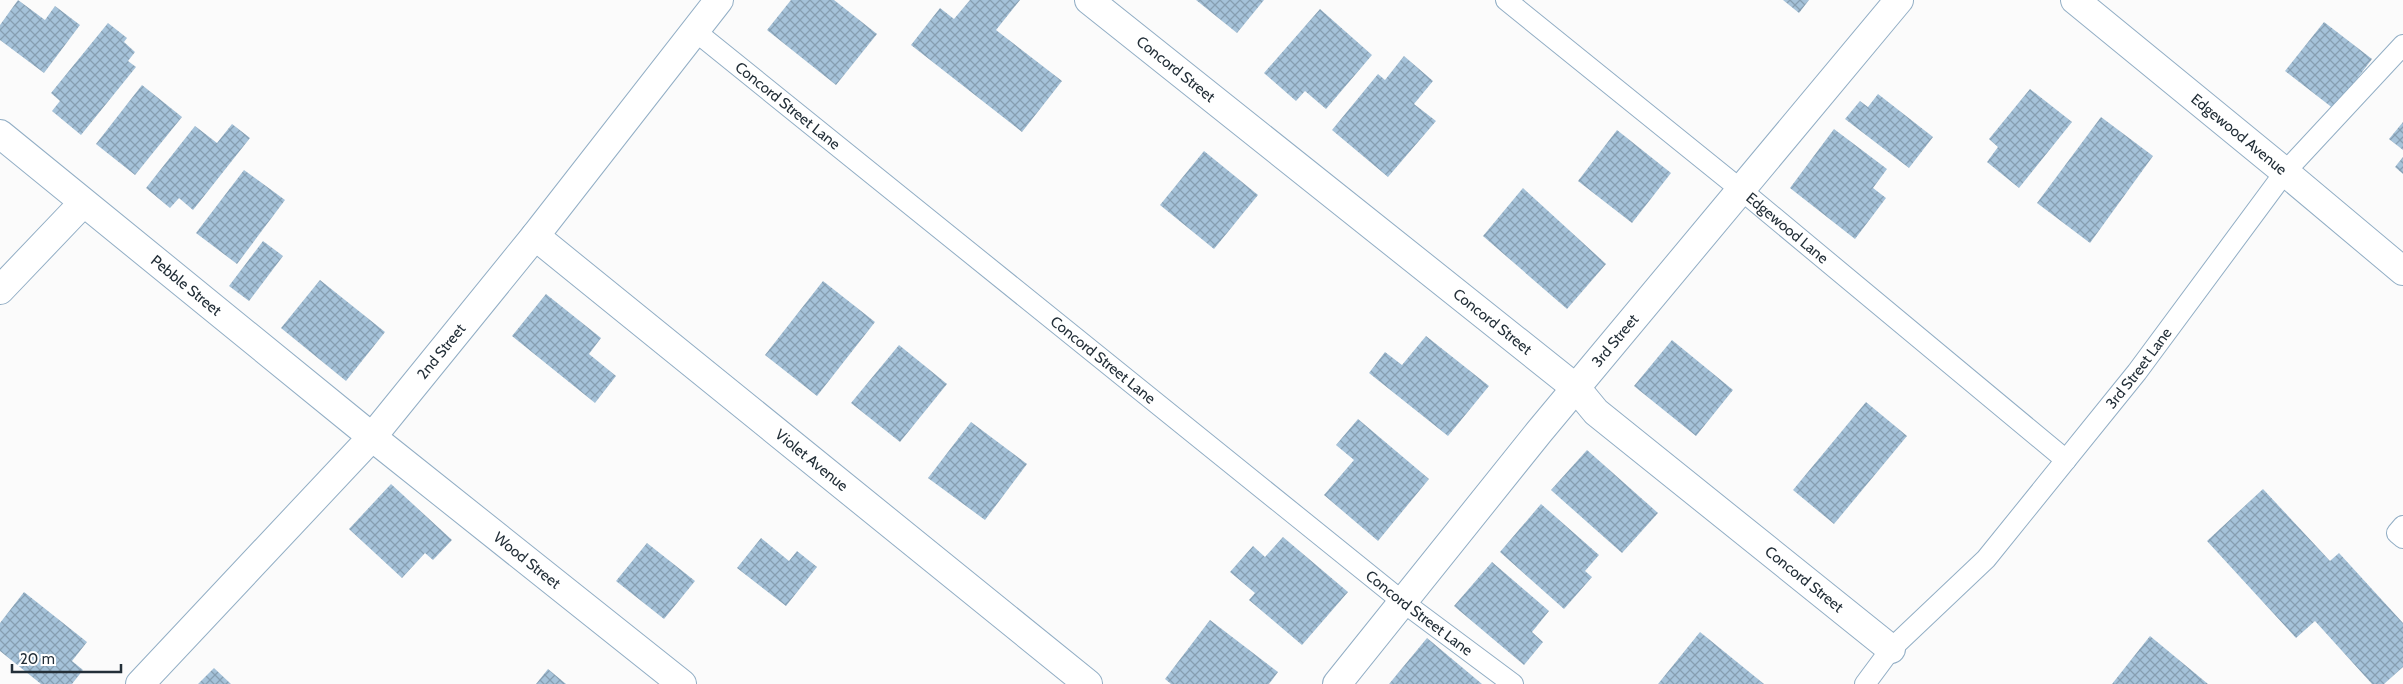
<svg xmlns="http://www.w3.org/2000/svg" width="2403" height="684" font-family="Cabin,sans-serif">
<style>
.building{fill:url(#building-cross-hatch)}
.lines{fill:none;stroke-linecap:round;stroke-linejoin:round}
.lane-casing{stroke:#92aec5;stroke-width:22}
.street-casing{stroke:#92aec5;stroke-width:30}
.lane{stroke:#fff;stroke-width:20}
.street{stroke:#fff;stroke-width:28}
.labels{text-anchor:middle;stroke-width:4.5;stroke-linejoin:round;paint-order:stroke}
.street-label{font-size:15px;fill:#232f38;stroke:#fff}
</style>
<defs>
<pattern id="building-cross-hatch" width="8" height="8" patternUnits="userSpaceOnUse" patternTransform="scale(1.25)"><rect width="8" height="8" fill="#a5c2d9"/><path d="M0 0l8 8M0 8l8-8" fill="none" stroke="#869eb1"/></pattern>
</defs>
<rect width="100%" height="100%" fill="#fbfbfb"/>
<g class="building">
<path d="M18,0L45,20L55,6L80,25L44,73L0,40V25Z"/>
<path d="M791,0H834L877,34L836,85L767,30Z"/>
<path d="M970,0H1020L996,30L1062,81L1022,132L911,45L940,8L954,19Z"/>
<path d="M1196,0H1264L1237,33Z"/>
<path d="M1783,0H1809L1799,13Z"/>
<path d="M1320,9L1372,55L1326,109L1305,91L1296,101L1264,73Z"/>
<path d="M2324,22L2372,59L2334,109L2285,71Z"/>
<path d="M108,23L127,38L124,42L135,52L128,61L136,67L81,135L52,111L60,101L51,93Z"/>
<path d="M1404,56L1433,81L1414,104L1436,121L1388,177L1332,130L1378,74L1385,80Z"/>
<path d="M142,85L182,117L135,175L96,144Z"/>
<path d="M2030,89L2072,122L2019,188L1987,162L1998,147L1989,139Z"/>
<path d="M1878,94L1933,137L1909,168L1845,119L1860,101L1868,107Z"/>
<path d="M2101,117L2153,156L2090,243L2037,203Z"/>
<path d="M2403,122V150L2389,139Z"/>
<path d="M232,124L250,138L193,210L179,198L170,208L146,188L195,126L217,143Z"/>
<path d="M1834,129L1887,169L1873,188L1886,198L1855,239L1790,188Z"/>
<path d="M1617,130L1671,173L1632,223L1578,181Z"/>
<path d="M1204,151L1258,195L1214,249L1160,205Z"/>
<path d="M2403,157V174L2395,167Z"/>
<path d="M244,170L285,200L237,264L196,233Z"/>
<path d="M1523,188L1606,264L1567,309L1483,236Z"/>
<path d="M263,241L283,256L249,301L229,286Z"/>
<path d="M320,280L385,332L346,381L281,328Z"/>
<path d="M823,281L875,322L817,396L765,355Z"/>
<path d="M546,294L601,338L589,354L616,376L595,403L512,336Z"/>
<path d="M1426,336L1489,386L1448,436L1369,373L1385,352L1402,365Z"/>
<path d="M1672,340L1733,390L1696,436L1634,386Z"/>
<path d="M899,345L947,384L900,442L851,403Z"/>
<path d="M1866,402L1907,436L1834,524L1793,490Z"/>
<path d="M1358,419L1429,479L1378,541L1324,495L1354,460L1336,445Z"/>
<path d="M971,422L1027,464L985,520L928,478Z"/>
<path d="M1587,450L1658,513L1622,553L1551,490Z"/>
<path d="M391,484L452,540L433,560L425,553L402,578L349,529Z"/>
<path d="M2263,489L2330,561L2339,553L2403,623V667L2384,684H2372L2315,621L2296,638L2207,541Z"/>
<path d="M1541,504L1599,555L1585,571L1592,577L1564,609L1500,552Z"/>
<path d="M1283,537L1348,592L1302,645L1249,600L1255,593L1230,572L1253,546L1265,557Z"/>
<path d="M761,538L789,561L797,551L817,567L786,606L737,568Z"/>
<path d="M647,543L695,581L664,619L616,581Z"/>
<path d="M1492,562L1549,611L1532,632L1543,642L1524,665L1454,606Z"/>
<path d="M24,592L87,642L72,661L83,670L72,684H41L0,651V623Z"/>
<path d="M1210,620L1278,672L1269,684H1171L1165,679Z"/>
<path d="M1700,632L1764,684H1658Z"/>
<path d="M2150,636L2208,684H2112Z"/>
<path d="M1427,638L1482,684H1389Z"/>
<path d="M214,668L231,684H198Z"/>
<path d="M548,669L566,684H536Z"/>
</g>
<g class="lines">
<defs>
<g id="lane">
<path id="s1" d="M1506,0L1740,189L2066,460"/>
<path id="s2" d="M695,31L1403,602L1513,684"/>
<path d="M2403,526L2397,533L2403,538"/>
<path id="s3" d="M1865,684L1891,649L1986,559L2137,372L2285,172L2403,45"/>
</g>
<g id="street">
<path id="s4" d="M1089,0L1577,389L1596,412L1891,649"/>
<path id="s5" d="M2075,0L2285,172L2403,271"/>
<path id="s6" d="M0,134L372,437L682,684"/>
<path id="s7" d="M535,236L1088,684"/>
<path d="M0,290L83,203"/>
<path id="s8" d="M140,684L372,437L535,236L719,0"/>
<path id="s9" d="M1337,684L1539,432L1899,0"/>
</g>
</defs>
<use href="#lane" class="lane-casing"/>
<use href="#street" class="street-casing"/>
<use href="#lane" class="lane"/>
<use href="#street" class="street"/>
</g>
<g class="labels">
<g class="street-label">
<text dy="5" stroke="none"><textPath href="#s4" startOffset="111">Concord Street</textPath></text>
<text dy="5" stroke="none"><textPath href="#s2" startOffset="119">Concord Street Lane</textPath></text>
<text dy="5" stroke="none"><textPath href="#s5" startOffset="212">Edgewood Avenue</textPath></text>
<text dy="5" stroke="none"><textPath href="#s1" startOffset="362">Edgewood Lane</textPath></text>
<text dy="5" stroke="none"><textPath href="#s6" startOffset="240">Pebble Street</textPath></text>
<text dy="5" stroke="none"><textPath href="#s4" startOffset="516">Concord Street</textPath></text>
<text dy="5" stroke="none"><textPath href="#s9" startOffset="442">3rd Street</textPath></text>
<text dy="5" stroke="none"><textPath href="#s8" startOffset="449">2nd Street</textPath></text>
<text dy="5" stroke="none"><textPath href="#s2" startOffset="524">Concord Street Lane</textPath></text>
<text dy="5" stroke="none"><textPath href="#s3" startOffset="419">3rd Street Lane</textPath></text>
<text dy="5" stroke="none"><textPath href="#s7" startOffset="356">Violet Avenue</textPath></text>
<text dy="5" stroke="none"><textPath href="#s6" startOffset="678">Wood Street</textPath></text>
<text dy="5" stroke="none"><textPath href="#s4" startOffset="921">Concord Street</textPath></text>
<text dy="5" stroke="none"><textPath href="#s2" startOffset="929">Concord Street Lane</textPath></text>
</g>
</g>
<path d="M12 664v8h109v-8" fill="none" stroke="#232f38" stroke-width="2.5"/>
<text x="20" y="664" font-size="15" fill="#232f38" stroke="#ffffff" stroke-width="4" paint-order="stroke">20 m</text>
</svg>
